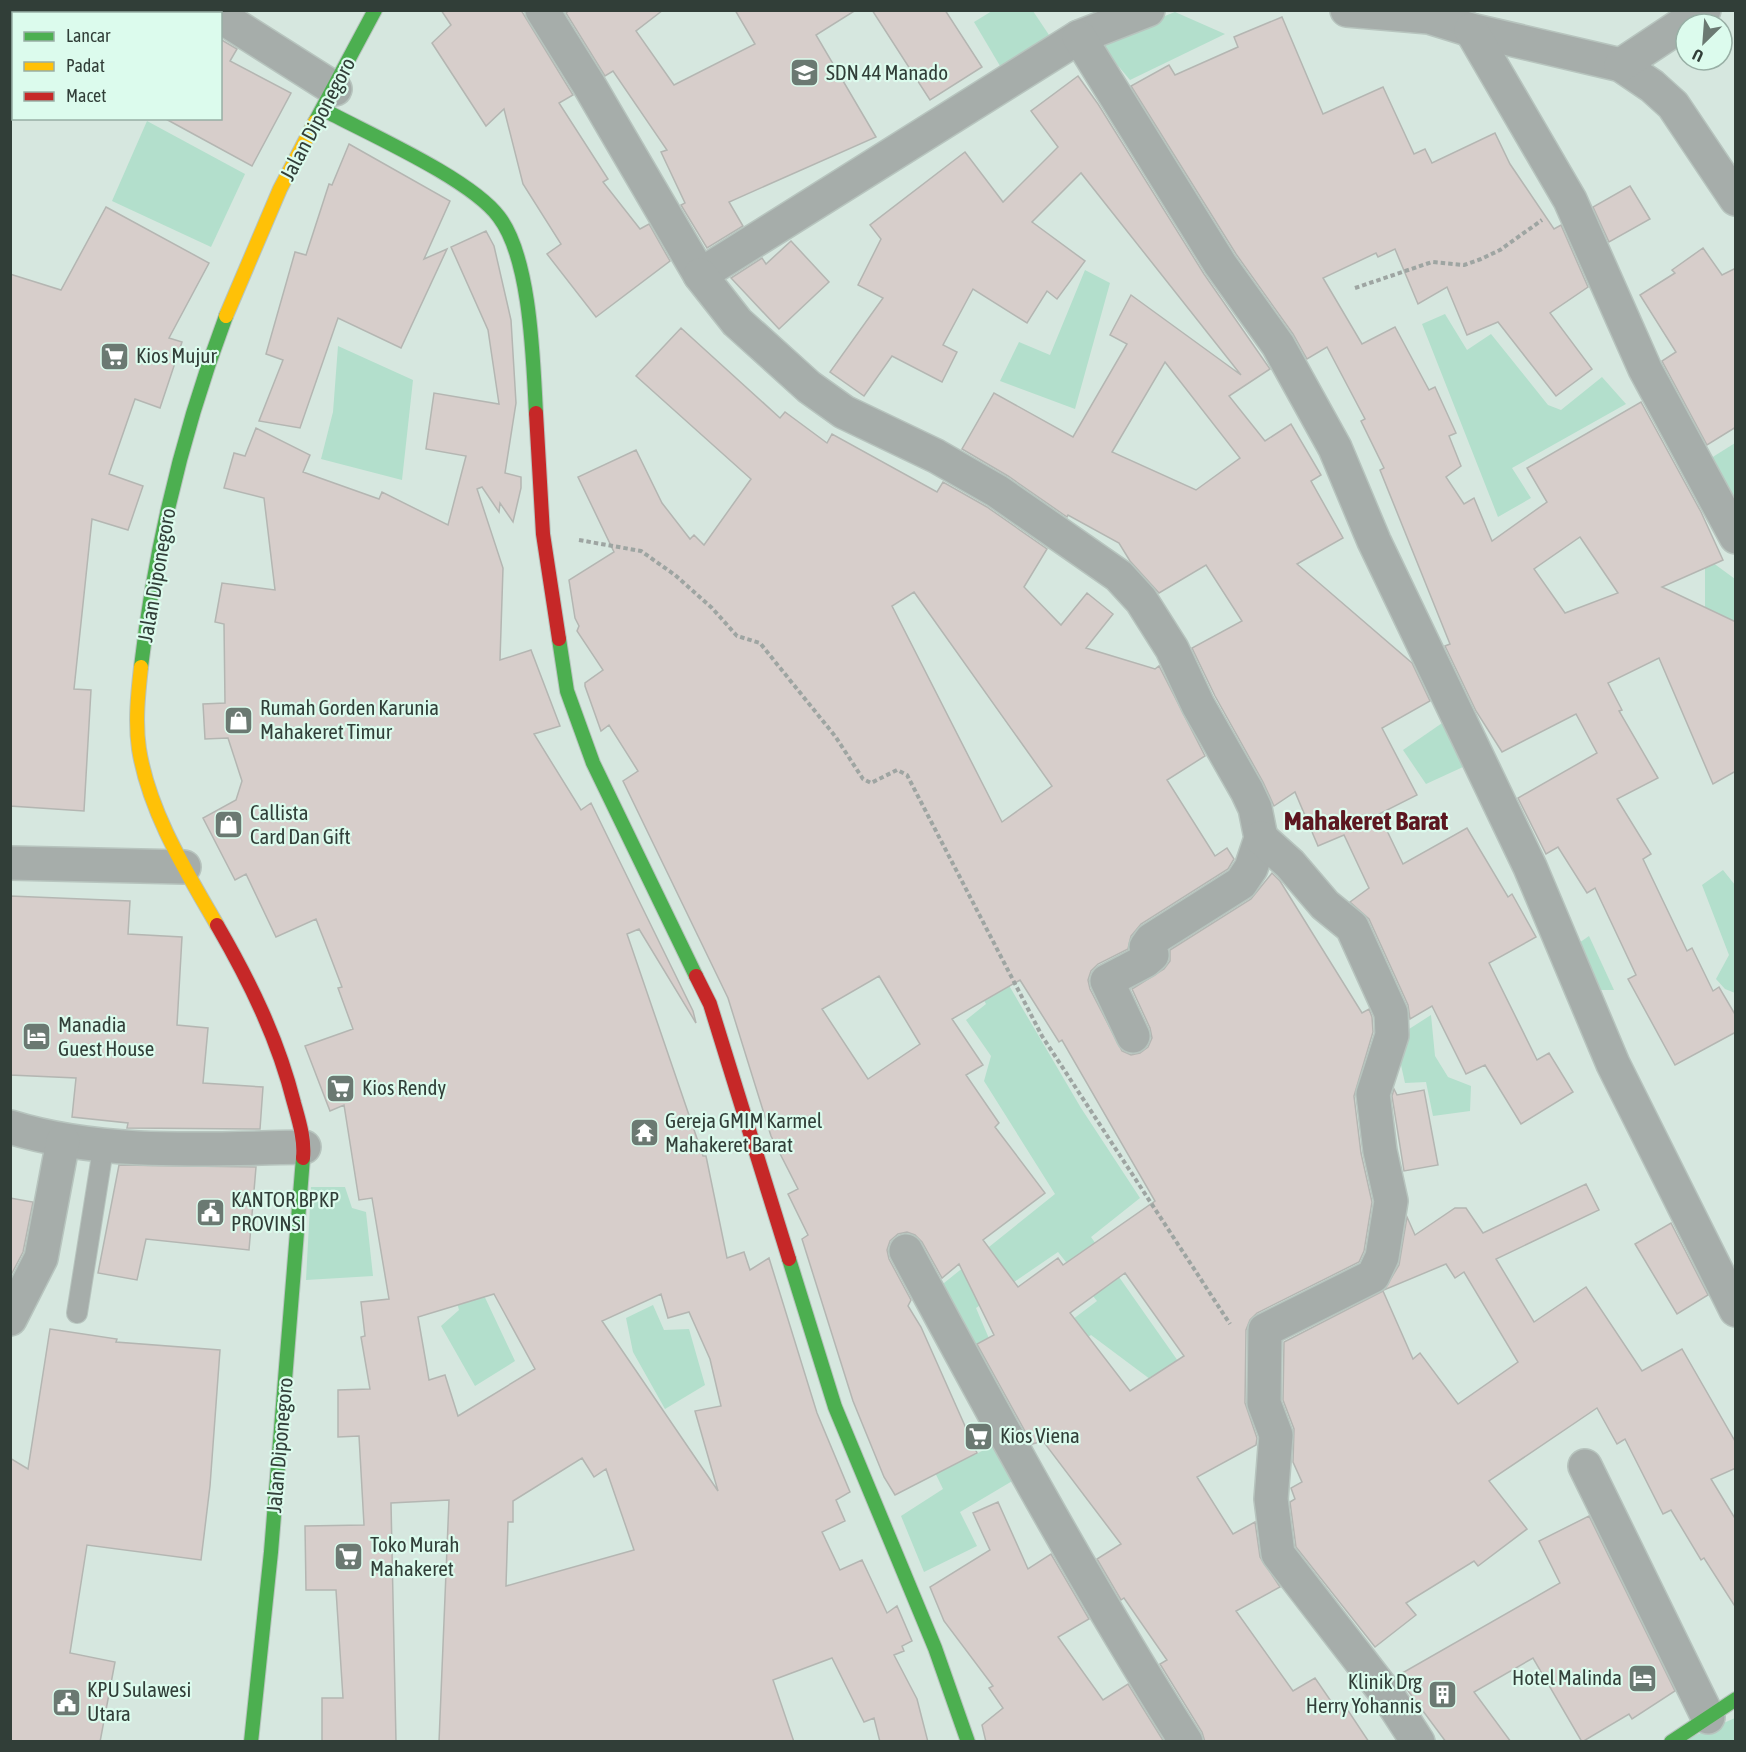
<svg xmlns="http://www.w3.org/2000/svg" width="1746" height="1752" font-family="'Asap Condensed',sans-serif">
<style>
.green{fill:#b3dfcc}
.building{fill:#d7cecb;stroke:#b4b6b2;stroke-width:1.5;fill-rule:evenodd}
.lines{fill:none;stroke-linecap:round;stroke-linejoin:round}
.lane-casing{stroke:#b7c4be;stroke-width:22}
.street-casing{stroke:#b7c4be;stroke-width:36}
.fast-casing{stroke:#b7c4be;stroke-width:16}
.slow-casing{stroke:#b7c4be;stroke-width:16}
.jam-casing{stroke:#b7c4be;stroke-width:16}
.path{stroke:#9ea5a2;stroke-width:4;stroke-dasharray:4.5 3;stroke-linecap:butt}
.lane{stroke:#a6adaa;stroke-width:20}
.street{stroke:#a6adaa;stroke-width:33}
.fast{stroke:#4caf50;stroke-width:14}
.slow{stroke:#ffc107;stroke-width:14}
.jam{stroke:#c62828;stroke-width:14}
.labels{text-anchor:middle;stroke-width:4.5;stroke-linejoin:round;paint-order:stroke}
.poi-label{font-size:21px;fill:#313e38;stroke:#dcfbed;text-anchor:start}
.street-label{font-size:21px;fill:#313e38;stroke:#dcfbed}
.district-label{font-size:27px;font-weight:bold;fill:#5c1720;stroke:#dcfbed}
</style>
<rect width="100%" height="100%" fill="#d6e7df"/>
<g class="green">
<path d="M992,11H1033L1053,41L1003,71L974,22Z"/>
<path d="M1175,12L1225,34L1130,80L1098,42Z"/>
<path d="M147,121L245,174L211,247L112,201Z"/>
<path d="M1085,270L1110,283L1075,409L1000,381L1019,342L1050,355Z"/>
<path d="M1445,314L1467,350L1491,334L1548,405L1561,410L1602,377L1626,404L1512,468L1531,498L1498,517L1422,324Z"/>
<path d="M338,346L413,380L402,480L321,459L333,412Z"/>
<path d="M1735,443V516L1708,460Z"/>
<path d="M1705,557L1735,579V628L1705,623Z"/>
<path d="M1448,719L1463,767L1426,784L1403,750Z"/>
<path d="M1723,870L1735,885V993L1725,989L1716,979L1729,955L1702,885Z"/>
<path d="M1589,936L1614,990H1596L1576,945Z"/>
<path d="M984,943L1081,1108L1140,1198L1091,1237L1199,1391L1178,1400L1091,1335L1046,1367L1040,1344L1097,1301L1058,1252L976,1308L996,1355L976,1368L939,1287L1055,1194L984,1081L991,1056L966,1020L986,1004L961,957Z"/>
<path d="M1431,1015L1435,1056L1448,1077L1471,1086L1470,1111L1433,1116L1426,1082L1405,1083L1395,1038Z"/>
<path d="M311,1187H345L352,1208L366,1212L373,1276L306,1280Z"/>
<path d="M472,1270L515,1361L475,1386L441,1326L459,1310L449,1274Z"/>
<path d="M653,1305L664,1330L689,1329L705,1385L665,1409L633,1352L626,1318Z"/>
<path d="M961,1428L974,1455L998,1443L1014,1480L960,1512L977,1546L924,1572L901,1516L943,1489L924,1450Z"/>
<path d="M1735,1718V1741L1680,1742Z"/>
</g>
<g class="building">
<path d="M441,10H521L573,95L559,103L608,179L603,182L640,229L649,224L670,261L596,317L547,254L561,244L523,184L504,109L486,126L432,43L451,25Z"/>
<path d="M570,10H663L636,31L674,85L755,44L735,10H856L816,35L876,137L729,202L743,226L707,248L681,205L685,203L661,152L667,150L613,71L605,76L566,13Z"/>
<path d="M872,10H945L982,67L930,100Z"/>
<path d="M1282,17L1323,114L1383,87L1414,154L1425,149L1432,163L1495,133L1510,164L1554,229L1561,225L1588,287L1550,313L1592,369L1556,396L1498,322L1467,335L1447,287L1418,304L1395,249L1378,257L1376,253L1323,278L1362,344L1395,327L1429,390L1435,387L1456,433L1449,436L1461,466L1446,477L1464,504L1474,498L1492,541L1547,502L1527,468L1641,402L1701,512L1723,560L1662,587L1736,622V771L1713,784L1659,658L1608,683L1622,710L1619,711L1658,778L1617,799L1651,854L1643,859L1687,951L1692,948L1713,991L1719,987L1736,1016V1032L1675,1065L1628,979L1636,975L1595,888L1587,893L1558,847L1546,854L1518,798L1597,753L1576,714L1502,752L1476,711L1445,646L1450,644L1380,470L1384,468L1361,421L1365,419L1327,347L1307,359L1293,334L1236,254L1131,86L1169,65L1175,75L1238,47L1234,37ZM1580,537L1618,593L1565,613L1534,569Z"/>
<path d="M220,39L237,49L230,61L291,93L252,166L164,118H220Z"/>
<path d="M1078,76L1098,104L1204,274L1270,369L1229,396L1265,441L1291,424L1321,475L1311,481L1343,538L1297,564L1412,663L1430,701L1382,728L1417,795L1379,814L1403,864L1467,828L1508,897L1512,894L1536,937L1489,963L1537,1060L1549,1053L1573,1092L1521,1124L1485,1065L1466,1074L1432,1006L1410,1019L1408,1005L1369,919L1350,902L1369,888L1344,835L1318,846L1295,792L1274,806L1263,782L1215,696L1192,648L1242,621L1206,565L1159,593L1130,561L1119,543L1068,515L1067,517L1008,476L962,449L994,393L1073,437L1127,344L1110,335L1131,295L1241,375L1081,173L1032,222L1085,261L1057,299L1047,291L1027,323L973,289L943,345L957,352L942,382L892,356L864,396L830,372L883,298L858,285L881,239L870,225L965,152L1003,202L1058,147L1031,111ZM1165,362L1240,458L1196,490L1112,452Z"/>
<path d="M349,144L450,201L424,259L447,249L401,348L338,318L300,428L259,421L283,360L266,354L295,252L306,255L329,184L332,185Z"/>
<path d="M1630,186L1650,219L1609,242L1593,207Z"/>
<path d="M106,207L209,263L169,338L182,342L160,408L135,399L109,474L143,486L128,530L92,519L74,689L91,690L84,811L10,806V274L61,290Z"/>
<path d="M486,231L494,246L511,320L516,403L505,473L521,477V488L513,522L500,503L499,512L482,487L477,489L503,568L500,660L531,650L560,726L534,734L581,810L591,803L693,1011L696,1023L639,929L627,934L703,1156H706L727,1258L744,1252L750,1270L769,1258L817,1413L850,1492L836,1500L845,1521L822,1532L840,1570L862,1560L887,1613L897,1606L912,1641L902,1646L904,1651L894,1655L917,1699L928,1742H880L874,1718L864,1722L832,1658L773,1680L794,1742H439L449,1500L391,1503L396,1742H322V1698H343L336,1590H306L305,1526L364,1525L359,1436L338,1437V1390L370,1389L361,1337L365,1336L361,1302L389,1299L372,1198L359,1200L344,1105L330,1111L305,1046L353,1029L338,988L342,987L316,919L276,937L246,874L235,880L203,818L236,800L242,781L228,738L205,739L203,704L225,703L224,624L215,622L222,583L275,590L264,498L224,488L234,453L245,456L256,428L310,455L303,472L379,499L382,492L448,525L466,456L426,449L434,393L499,404L488,330L451,247ZM494,1294L535,1369L458,1416L445,1375L429,1380L418,1317ZM661,1294L668,1318L689,1312L710,1359L721,1406L695,1411L718,1491L602,1321ZM582,1458L594,1477L606,1469L634,1550L506,1586L508,1522H513V1501Z"/>
<path d="M791,241L829,282L779,329L731,278L762,258L766,264Z"/>
<path d="M1703,248L1722,275L1736,268V427L1707,445L1662,361L1676,352L1640,295L1675,273L1672,270Z"/>
<path d="M681,328L780,418L785,412L827,443L832,434L937,492L943,482L987,507L1047,549L1024,587L1061,625L1087,593L1113,614L1086,648L1155,669L1159,666L1205,756L1167,780L1215,856L1227,848L1234,859L1228,869L1141,924L1131,936L1128,949L1098,964L1091,971L1088,980L1090,989L1122,1051L1131,1055L1140,1053L1148,1047L1152,1038L1150,1028L1132,989L1164,969L1170,961V950L1251,899L1272,873L1280,881L1362,1013L1369,1009L1372,1017L1373,1032L1354,1096L1361,1153L1372,1202L1364,1251L1359,1262L1257,1313L1250,1320L1246,1330L1245,1403L1257,1438L1256,1445L1197,1477L1233,1534L1255,1522L1260,1557L1280,1587L1236,1611L1293,1691L1315,1678L1337,1710L1345,1706L1369,1742H1205L1202,1732L1160,1664L1167,1660L1124,1598L1121,1600L1097,1559L1121,1544L1043,1441L1032,1444L977,1344L994,1335L959,1264L942,1278L922,1242L915,1235L907,1232L898,1234L890,1241L887,1250L889,1259L911,1300L908,1306L921,1327L977,1453L895,1495L884,1477L853,1401L802,1239L808,1235L788,1194L798,1189L771,1136L728,998L623,781L638,771L609,725L601,731L585,686V683L603,670L577,631L579,626L575,618L569,580L614,552L578,477L636,450L662,503L690,539L694,535L704,545L751,479L636,376ZM914,592L1052,786L1002,822L892,606ZM879,976L920,1044L868,1079L822,1009ZM1020,980L1059,1042L1062,1040L1155,1201L1063,1265L1058,1258L1018,1287L983,1240L1045,1193L995,1127L999,1123L966,1075L983,1065L952,1019ZM1125,1273L1184,1356L1130,1391L1070,1313Z"/>
<path d="M10,896L130,901L128,934L182,937L177,1025L208,1028L203,1083L263,1087L260,1129L127,1128L128,1123L72,1117L76,1078L10,1075Z"/>
<path d="M1394,1089L1397,1095L1424,1090L1438,1165L1404,1171L1392,1096Z"/>
<path d="M119,1165L256,1167L249,1250L146,1239L137,1280L98,1273Z"/>
<path d="M1586,1184L1599,1210L1496,1259L1534,1322L1586,1287L1642,1371L1682,1349L1736,1443V1468L1711,1479L1736,1520V1608L1704,1558L1701,1560L1671,1510L1663,1514L1625,1439L1617,1444L1597,1408L1489,1481L1527,1529L1478,1566L1474,1561L1406,1603L1416,1615L1375,1647L1296,1547L1290,1502L1295,1499L1291,1488L1302,1482L1293,1462L1294,1429L1283,1400L1284,1342L1383,1291L1413,1359L1420,1353L1458,1404L1518,1362L1464,1272L1455,1278L1446,1264L1384,1290L1399,1265L1407,1217L1415,1235L1455,1208H1466L1483,1233Z"/>
<path d="M10,1198L33,1202L23,1252L10,1277Z"/>
<path d="M1671,1223L1708,1295L1677,1314L1635,1244Z"/>
<path d="M50,1329L117,1339L116,1342L220,1350L210,1486L201,1560L87,1545L70,1653L115,1662L100,1742H10V1458L28,1469Z"/>
<path d="M998,1502L1028,1569L1051,1554L1089,1619L1058,1637L1103,1700L1128,1684L1164,1742H986L982,1725L1003,1708L989,1688L993,1686L944,1621L930,1587L990,1550L973,1513Z"/>
<path d="M1589,1516L1675,1691L1632,1719L1629,1714L1582,1742L1533,1658L1474,1692L1511,1742H1446L1397,1676L1560,1583L1539,1541Z"/>
</g>
<g class="lines">
<defs>
<path id="lane" d="M77,1313L104,1143"/>
<g id="street">
<path d="M542,10L589,85L700,275L1079,37L1148,10"/>
<path d="M1347,10L1429,17L1471,30L1621,65L1652,86L1673,105L1736,199"/>
<path d="M220,16L335,89"/>
<path d="M1471,30L1570,200L1645,369L1736,537"/>
<path d="M1079,37L1220,264L1278,345L1335,448L1374,541L1530,867L1613,1064L1736,1310"/>
<path d="M1621,65L1704,10"/>
<path d="M700,275L737,322L809,387L844,412L936,456L997,491L1119,576L1141,600L1172,649L1198,705L1247,791L1255,808L1261,838L1251,868L1241,883L1151,940L1146,947L1152,955L1145,961L1107,981L1133,1036"/>
<path d="M1261,838L1290,864L1325,905L1352,927L1391,1013L1392,1035L1373,1094L1380,1151L1391,1201L1382,1257L1373,1276L1265,1330L1264,1403L1276,1435L1271,1499L1278,1554L1390,1699L1418,1742"/>
<path d="M10,863L184,867"/>
<path d="M10,1127C103,1156 208,1149 304,1147"/>
<path d="M906,1251C995,1417 1085,1583 1186,1742"/>
<path d="M10,1319L41,1258L63,1141"/>
<path d="M1585,1466L1708,1717"/>
</g>
<g id="fast">
<path d="M324,110C369,134 471,179 499,217C531,259 533,361 536,413"/>
<path d="M315,122L375,10"/>
<path d="M559,639L567,691L593,763L696,976"/>
<path d="M141,667C155,546 183,430 226,316"/>
<path d="M789,1259L835,1407L935,1648L968,1742"/>
<path d="M251,1742L271,1552L303,1158"/>
<path d="M1671,1742L1736,1699"/>
</g>
<g id="slow">
<path d="M226,316L280,189L315,122"/>
<path d="M141,667C138,694 135,722 139,749C149,812 186,871 217,925"/>
</g>
<g id="jam">
<path d="M536,413L543,534L559,639"/>
<path d="M217,925C250,982 278,1039 294,1103C299,1121 305,1140 303,1158"/>
<path d="M696,976L710,1004L789,1259"/>
</g>
</defs>
<use href="#lane" class="lane-casing"/>
<use href="#street" class="street-casing"/>
<use href="#fast" class="fast-casing"/>
<use href="#slow" class="slow-casing"/>
<use href="#jam" class="jam-casing"/>
<g class="path">
<path d="M1355,288L1432,262L1464,265L1481,259L1500,250L1542,220"/>
<path d="M579,540L641,551L675,575L712,608L737,636L760,643L835,736L863,779L871,783L897,770L907,775L1042,1036L1230,1324"/>
</g>
<use href="#lane" class="lane"/>
<use href="#street" class="street"/>
<use href="#fast" class="fast"/>
<use href="#slow" class="slow"/>
<use href="#jam" class="jam"/>
</g>
<defs>
<symbol id="school-square" viewBox="-11 -11 22 22"><rect x="-9" y="-9" width="18" height="18" rx="4" fill="#6b7972" stroke="#dcfbed"/><path d="M0-5L7-2L0 1L-7-2ZM-4 1L0 2.5L4 1V4Q0 6-4 4Z" fill="#fff"/></symbol>
<symbol id="supermarket-square" viewBox="-11 -11 22 22"><rect x="-9" y="-9" width="18" height="18" rx="4" fill="#6b7972" stroke="#dcfbed"/><path d="M-6-5.5h2.5l.6 2H6L4.5 2H-2.5L-4.4-4H-6ZM-1.5 3.2a1.3 1.3 0 1 0 .1 0ZM3 3.2a1.3 1.3 0 1 0 .1 0Z" fill="#fff"/></symbol>
<symbol id="shop-square" viewBox="-11 -11 22 22"><rect x="-9" y="-9" width="18" height="18" rx="4" fill="#6b7972" stroke="#dcfbed"/><path d="M-5-2.5h2.3a2.7 3.5 0 0 1 5.4 0H5L5.5 6h-11ZM-1.5-2.5h3a1.5 2.3 0 0 0-3 0Z" fill="#fff"/></symbol>
<symbol id="hotel-square" viewBox="-11 -11 22 22"><rect x="-9" y="-9" width="18" height="18" rx="4" fill="#6b7972" stroke="#dcfbed"/><path d="M-6-4.5h1.5V1H6V5H4.5V3h-9V5H-6ZM-4 0a1.8 1.8 0 1 1 3.6 0ZM.5 0V-2.5h3Q6-2.5 6 0Z" fill="#fff"/></symbol>
<symbol id="temple-square" viewBox="-11 -11 22 22"><rect x="-9" y="-9" width="18" height="18" rx="4" fill="#6b7972" stroke="#dcfbed"/><path d="M0-6L5-2H3V0L6.5 2.5H4V6H1.5V3h-3V6H-4V2.5H-6.5L-3 0V-2H-5Z" fill="#fff"/></symbol>
<symbol id="civic-square" viewBox="-11 -11 22 22"><rect x="-9" y="-9" width="18" height="18" rx="4" fill="#6b7972" stroke="#dcfbed"/><path d="M-.6-6.5H3V-4.5H.6V-3L4-1V1h2V6H-6V1h2V-1L-.6-3ZM-1.2 2.5V6h2.4V2.5Z" fill="#fff"/></symbol>
<symbol id="building-square" viewBox="-11 -11 22 22"><rect x="-9" y="-9" width="18" height="18" rx="4" fill="#6b7972" stroke="#dcfbed"/><path d="M-4-6H4V6H1V3H-1V6H-4ZM-2.5-4.3h1.7v1.8h-1.7ZM.8-4.3h1.7v1.8H.8ZM-2.5-1h1.7V.8h-1.7ZM.8-1h1.7V.8H.8Z" fill="#fff"/></symbol>
</defs>
<g fill-rule="evenodd">
<use href="#school-square" x="788" y="56" width="33" height="33"/>
<use href="#supermarket-square" x="98" y="340" width="33" height="33"/>
<use href="#shop-square" x="222" y="704" width="33" height="33"/>
<use href="#shop-square" x="212" y="808" width="33" height="33"/>
<use href="#hotel-square" x="20" y="1020" width="33" height="33"/>
<use href="#supermarket-square" x="324" y="1072" width="33" height="33"/>
<use href="#temple-square" x="628" y="1116" width="33" height="33"/>
<use href="#civic-square" x="194" y="1196" width="33" height="33"/>
<use href="#supermarket-square" x="962" y="1420" width="33" height="33"/>
<use href="#supermarket-square" x="332" y="1540" width="33" height="33"/>
<use href="#hotel-square" x="1626" y="1662" width="33" height="33"/>
<use href="#building-square" x="1426" y="1678" width="33" height="33"/>
<use href="#civic-square" x="50" y="1686" width="33" height="33"/>
</g>
<g class="labels">
<g class="poi-label">
<text x="826" y="80">SDN 44 Manado</text>
<text x="136" y="363">Kios Mujur</text>
<text x="260" y="715">Rumah Gorden Karunia<tspan x="260" dy="24">Mahakeret Timur</tspan></text>
<text x="250" y="820">Callista<tspan x="250" dy="24">Card Dan Gift</tspan></text>
<text x="58" y="1032">Manadia<tspan x="58" dy="24">Guest House</tspan></text>
<text x="362" y="1095">Kios Rendy</text>
<text x="665" y="1128">Gereja GMIM Karmel<tspan x="665" dy="24">Mahakeret Barat</tspan></text>
<text x="231" y="1207">KANTOR BPKP<tspan x="231" dy="24">PROVINSI</tspan></text>
<text x="1000" y="1443">Kios Viena</text>
<text x="370" y="1552">Toko Murah<tspan x="370" dy="24">Mahakeret</tspan></text>
<text x="1622" y="1685" text-anchor="end">Hotel Malinda</text>
<text x="1422" y="1689" text-anchor="end">Klinik Drg<tspan x="1422" dy="24">Herry Yohannis</tspan></text>
<text x="87" y="1697">KPU Sulawesi<tspan x="87" dy="24">Utara</tspan></text>
</g>
<g class="street-label">
<text transform="translate(318 119) rotate(-62)" y="7">Jalan Diponegoro</text>
<text transform="translate(157 575) rotate(-80)" y="7">Jalan Diponegoro</text>
<text transform="translate(280 1445) rotate(-85)" y="7">Jalan Diponegoro</text>
</g>
<g class="district-label">
<text x="1366" y="830">Mahakeret Barat</text>
</g>
</g>
<rect width="1746" height="1752" fill="none" stroke="#313e38" stroke-width="24"/>
<rect x="12" y="12" width="210" height="108" fill="#dcfbed" stroke="#98afa5" stroke-width="1.5"/>
<rect x="24" y="32" width="30" height="9" fill="#4caf50" stroke="#98afa5" stroke-width="1.5"/>
<text x="66" y="42" font-size="18" fill="#313e38">Lancar</text>
<rect x="24" y="62" width="30" height="9" fill="#ffc107" stroke="#98afa5" stroke-width="1.5"/>
<text x="66" y="72" font-size="18" fill="#313e38">Padat</text>
<rect x="24" y="92" width="30" height="9" fill="#c62828" stroke="#98afa5" stroke-width="1.5"/>
<text x="66" y="102" font-size="18" fill="#313e38">Macet</text>
<g transform="translate(1704 42) rotate(205)"><circle r="28" fill="#dcfbed" stroke="#98afa5" stroke-width="1.5"/>
<path d="M0-4.5L10 22L0 15L-10 22Z" fill="#6b7972"/>
<text y="-9" font-size="16" font-weight="bold" text-anchor="middle" fill="#313e38">U</text>
</g>
</svg>
